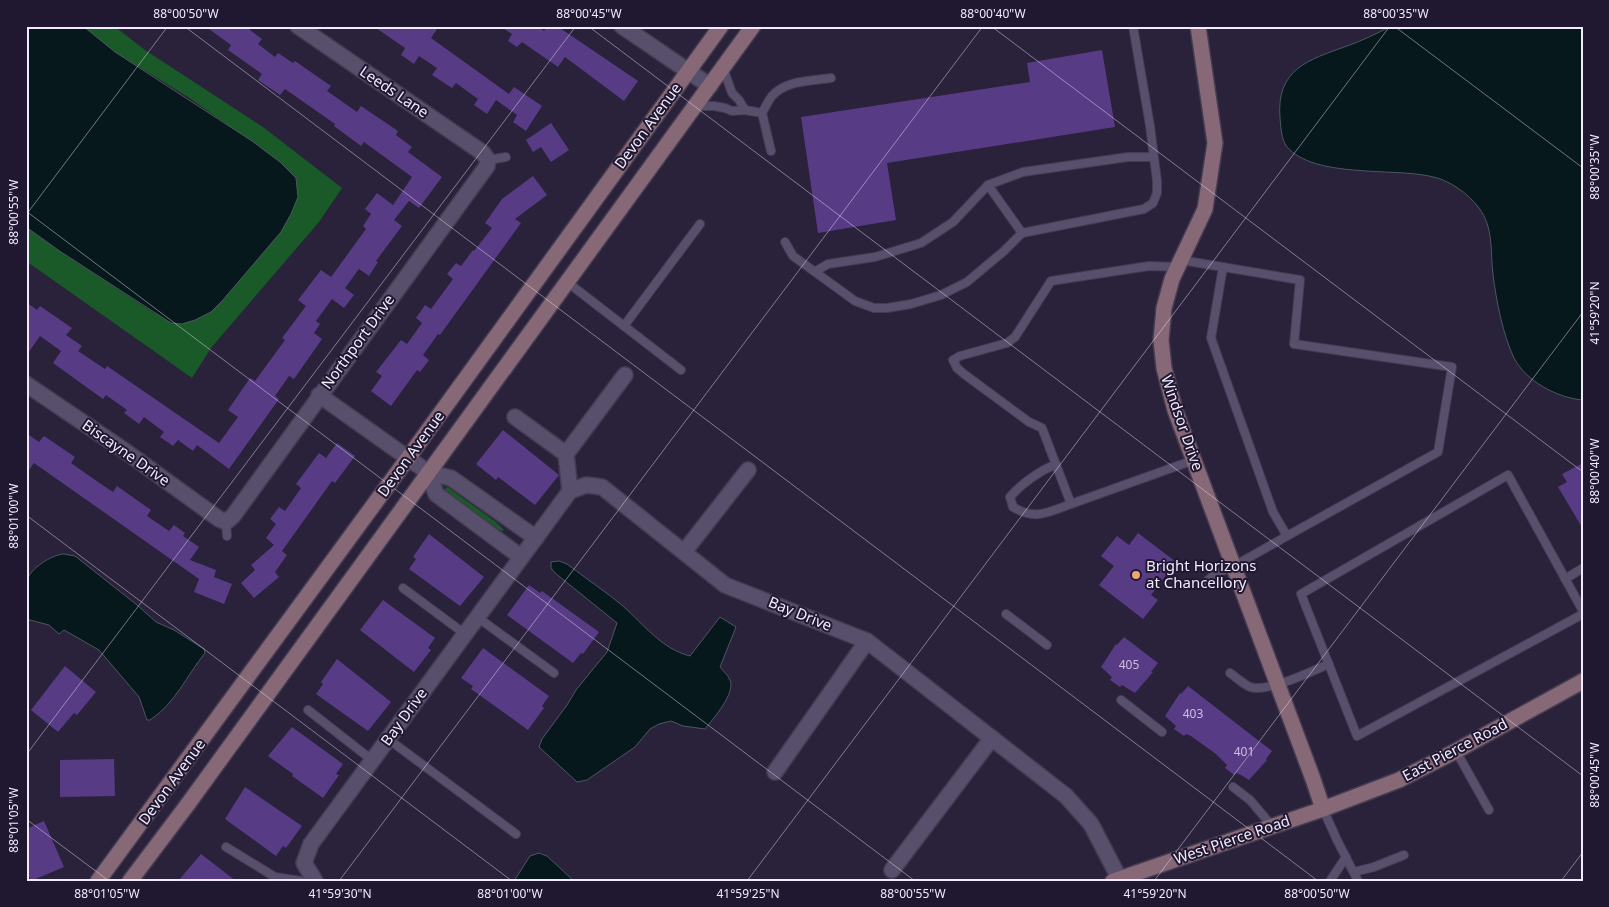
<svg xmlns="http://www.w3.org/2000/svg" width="1609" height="907" font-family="'Noto Sans',sans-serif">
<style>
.green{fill:#1a5928}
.water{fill:#07181c;stroke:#4d5760}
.building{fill:#573b85}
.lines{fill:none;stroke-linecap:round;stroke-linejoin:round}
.lane-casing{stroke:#443c51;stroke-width:10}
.street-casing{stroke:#443c51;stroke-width:18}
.secondary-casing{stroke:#443c51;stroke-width:18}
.lane{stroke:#584f6c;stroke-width:8}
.street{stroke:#584f6c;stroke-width:15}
.secondary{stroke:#866876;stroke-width:15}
.ticks{fill:none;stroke:#f0ebfd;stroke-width:1;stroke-opacity:0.45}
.poi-dot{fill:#efa377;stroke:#201730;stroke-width:2}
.labels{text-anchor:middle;stroke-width:4;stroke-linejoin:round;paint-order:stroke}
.number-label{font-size:12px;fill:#cabfdf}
.street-label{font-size:15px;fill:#f0ebfd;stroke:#201730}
.poi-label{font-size:15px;fill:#f0ebfd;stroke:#201730;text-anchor:start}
.neatline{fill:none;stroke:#f0ebfd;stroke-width:2}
.ticks-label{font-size:12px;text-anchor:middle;fill:#f0ebfd}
</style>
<rect width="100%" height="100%" fill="#2a213b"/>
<g class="green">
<path d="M83,26H114L145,50L263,127L342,188L319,222L211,348L192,378L26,261V227L61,252L154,313L222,301L244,275L280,162L188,97L115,52Z"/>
<path d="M446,487L449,488L496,522L504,530L502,531L491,526L446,493L444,491Z"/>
</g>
<g class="water">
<path d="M26,26H83L115,52L252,141L280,162L296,178L298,197L291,214L281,232L222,301L211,312L195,320L182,324L171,323L61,252L26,227Z"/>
<path d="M1392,26H1583V400C1557,398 1526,381 1514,358C1503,335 1496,300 1493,274C1490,251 1494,228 1479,208C1468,193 1448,179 1429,176C1392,168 1314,178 1287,147C1281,139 1281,127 1280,118C1276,69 1308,60 1347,46C1362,41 1377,33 1392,26Z"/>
<path d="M64,554L75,556L137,605L156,622L174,630L204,649L205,653C187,675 175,704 150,720H147L139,697L99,650L64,630L59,634L49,625L26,619C26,611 24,586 27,580C31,568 51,555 64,554Z"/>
<path d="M559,561L567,564C585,578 605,591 623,606C644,625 662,649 690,656L720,617L736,627L720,667C723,671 728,675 730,680C736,693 713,719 705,729L683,726L671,721L659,724L650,729L635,747L587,780L577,782L539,747L542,739L567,705L576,690L607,652L617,623L555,573L551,568V562Z"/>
<path d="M539,853L547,856L574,881H514L530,856Z"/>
</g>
<g class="building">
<path d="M205,26H245L262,39L258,44L275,57L278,53L293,63L295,61L331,86L327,91L357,112L361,106L398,131L396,135L412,147L408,152L442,177L419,208L409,201L394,220L402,226L376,261L378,262L369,276L359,269L345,288L354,295L344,308L332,299L316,321L320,324L314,333L322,339L294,379L289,376L275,396L279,399L229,469L197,445L193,451L178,440L173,446L160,437L164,432L144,417L139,424L124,413L127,410L106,395L103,399L53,363L61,351L40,336L26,356V302L37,310L40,306L72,328L66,335L82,346L78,351L105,369L107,366L219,443L238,417L228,410L250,378L255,381L285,340L282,338L306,306L298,300L321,270L331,277L366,229L363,226L371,214L365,209L377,193L393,205L412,177L364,142L361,146L334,126L335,124L285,89L280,95L258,80L262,74L228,50L231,45Z"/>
<path d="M373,26H439L431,38L509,94L514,87L542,106L526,131L513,122L517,115L496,100L487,114L474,105L478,99L456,83L452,88L432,75L437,68L419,56L414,64L401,55L405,48Z"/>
<path d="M500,26H538L544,31L547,26H557L638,81L624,101L565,57L558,67L522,42L517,47L508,41L512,34Z"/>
<path d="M1102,50L1115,127L887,163L896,220L818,233L801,117L1030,82L1027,63Z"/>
<path d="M551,123L569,150L551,162L541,147L533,152L526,140Z"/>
<path d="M533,176L547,195L515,219L521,223L440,335L438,334L423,355L429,360L420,372L417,370L391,406L371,391L382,376L376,372L401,340L407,344L422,323L416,318L425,305L431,309L453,279L447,274L456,263L461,266L473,250L474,251L492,228L485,223L502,199Z"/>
<path d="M503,430L559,475L535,505L498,477L496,480L476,464Z"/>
<path d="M26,433L39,442L44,436L75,457L71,463L98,482L113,492L117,486L151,510L147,516L169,531L174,525L185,533L183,536L199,547L190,560L216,570L214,577L232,584L224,604L194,592L199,579L34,463L26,474Z"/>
<path d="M337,443L355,456L335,483L332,481L282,551L287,555L275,572L279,577L254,598L241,583L255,570L251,565L274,545L266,538L276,524L270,519L279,507L285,511L301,488L296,484L319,453L326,458Z"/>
<path d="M1583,463V529L1558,487L1567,482L1562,474Z"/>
<path d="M1138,533L1176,562L1151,595L1158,600L1143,619L1099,585L1114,566L1101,556L1117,536L1129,545Z"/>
<path d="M429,534L484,577L460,606L409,569L416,559L413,557Z"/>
<path d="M529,585L540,593L542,591L599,632L583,654L581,653L573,663L507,615Z"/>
<path d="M383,600L435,638L428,648L431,650L414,672L360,630Z"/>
<path d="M1124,637L1158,663L1151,672H1153L1135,693L1122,685L1120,687L1110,680L1112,677L1101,667L1116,644L1117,645Z"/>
<path d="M483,648L549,696L542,706L544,708L528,730L471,689L473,686L461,678Z"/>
<path d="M337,659L391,702L368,731L316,694L323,684L321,682Z"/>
<path d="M65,666L96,692L77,715L74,713L58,732L31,710Z"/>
<path d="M1188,686L1272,751L1266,759L1267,760L1249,780L1241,775L1236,773L1234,775L1225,768L1227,765L1216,754L1191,736L1186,734L1184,736L1174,729L1176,726L1165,716L1180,693L1181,694Z"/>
<path d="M292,727L343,764L336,774L339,775L323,798L292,776L293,774L268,756Z"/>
<path d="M114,759L115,796L60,797V760Z"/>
<path d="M245,787L302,826L286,848L283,846L276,856L225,819Z"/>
<path d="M44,821L64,867L31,881L26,869V829Z"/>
<path d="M201,854L236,881H178Z"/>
</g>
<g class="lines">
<defs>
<g id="lane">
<path d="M723,68L732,93L739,100L745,110"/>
<path d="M695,106H714L725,108L732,111L745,110L762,113"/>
<path d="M771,151L762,113C765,108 768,101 772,96C786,80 811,81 831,78"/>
<path d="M488,160L506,157"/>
<path d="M988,185L1022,233"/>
<path d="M785,242L793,256L855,301L874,308H887L911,304L941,295L967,282L1004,251L1022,233L1144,209L1153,203L1157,193V181L1150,126L1133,26"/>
<path d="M1181,260L1300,280L1294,344L1452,367L1438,452L1287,536"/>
<path d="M1178,267L1149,266L1051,281L1015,337L1007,343L960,356L953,360L957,368L964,374L1029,422L1042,428L1071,504L1194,460"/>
<path d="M816,271L828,264L875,257L921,243L953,222L988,185L1023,172L1128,157H1153"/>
<path d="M567,282L681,370"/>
<path d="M624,326L700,224"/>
<path d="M1056,464C1038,472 1023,482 1010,497L1013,507C1036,521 1048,512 1071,504"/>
<path d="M226,522L227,536"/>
<path d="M1565,579L1583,568"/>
<path d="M1205,583L1215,574L1234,566L1287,536L1273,512L1211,338L1223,267"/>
<path d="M403,588L465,634"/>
<path d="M1583,611L1508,475L1301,594L1357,736L1583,614"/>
<path d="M1006,614L1047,645"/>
<path d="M477,617L554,673"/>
<path d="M1230,673C1237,678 1243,684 1250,687C1268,693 1312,671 1329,664"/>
<path d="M1121,700L1162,732"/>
<path d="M308,710L372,760"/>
<path d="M388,739L516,834"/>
<path d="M1456,751L1489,810"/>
<path d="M1233,787L1250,800L1272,826"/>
<path d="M1323,809L1337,840L1358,881"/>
<path d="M226,847L275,877L301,881"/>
<path d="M1354,872L1374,867L1404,855"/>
<path d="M1330,881L1346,857"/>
</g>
<g id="street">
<path d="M622,26L710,86"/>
<path d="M26,384L125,451L219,519L226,522L233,516L487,166L488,160L483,153L298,26"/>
<path d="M319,395L429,473L451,478L536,538"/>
<path d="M515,417L566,454L570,491"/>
<path d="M566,454L625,375"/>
<path d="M429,473L436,494L521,557"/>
<path d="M684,552L748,470"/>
<path d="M775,772L867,641"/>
<path d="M892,870L992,738"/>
<path d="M315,881L304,863L311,844L570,491L586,485L602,487L725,585L867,641L1066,796L1091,824L1119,878"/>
</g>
<g id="secondary">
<path d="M1198,26L1215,143L1205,209L1172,279L1164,308L1161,340L1164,368L1175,410L1313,779L1323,809"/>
<path d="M98,881L408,458L721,26"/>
<path d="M130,881L188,804L753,26"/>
<path d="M1113,881L1323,809L1399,780L1456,751L1583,681"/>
</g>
</defs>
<use href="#lane" class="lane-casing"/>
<use href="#street" class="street-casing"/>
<use href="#secondary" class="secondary-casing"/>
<use href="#lane" class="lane"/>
<use href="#street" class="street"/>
<use href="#secondary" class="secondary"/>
</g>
<path class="ticks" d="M184,26L1318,881M588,26L1583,776M991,26L1583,472M1394,26L1583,168M26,211L915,881M26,215L168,26M26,515L512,881M26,755L576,26M26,819L109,881M339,881L983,26M747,881L1390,26M1154,881L1583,312M1561,881L1583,852"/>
<circle class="poi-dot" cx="1136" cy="575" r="5"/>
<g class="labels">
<g class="number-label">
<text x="1129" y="669">405</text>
<text x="1193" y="718">403</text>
<text x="1244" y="756">401</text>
</g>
<g class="street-label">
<text transform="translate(394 92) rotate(34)" y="5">Leeds Lane</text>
<text transform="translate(648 126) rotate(-54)" y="5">Devon Avenue</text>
<text transform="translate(358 342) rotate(-54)" y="5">Northport Drive</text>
<text transform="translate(1182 423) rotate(71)" y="5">Windsor Drive</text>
<text transform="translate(126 453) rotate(35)" y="5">Biscayne Drive</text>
<text transform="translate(411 454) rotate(-54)" y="5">Devon Avenue</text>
<text transform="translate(800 614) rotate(22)" y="5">Bay Drive</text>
<text transform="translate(404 717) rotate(-54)" y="5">Bay Drive</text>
<text transform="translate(1455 750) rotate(-28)" y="5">East Pierce Road</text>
<text transform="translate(172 782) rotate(-54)" y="5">Devon Avenue</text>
<text transform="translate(1232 840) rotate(-19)" y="5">West Pierce Road</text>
</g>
<g class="poi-label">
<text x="1146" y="571">Bright Horizons<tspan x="1146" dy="17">at Chancellory</tspan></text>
</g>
</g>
<rect width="1609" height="907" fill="none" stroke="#201730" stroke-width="55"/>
<rect x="28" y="28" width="1554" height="852" class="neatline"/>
<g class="ticks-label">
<text x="186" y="18">88°00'50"W</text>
<text x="589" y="18">88°00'45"W</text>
<text x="993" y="18">88°00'40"W</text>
<text x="1396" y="18">88°00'35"W</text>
<text transform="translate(1595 167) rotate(-90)" y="4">88°00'35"W</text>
<text transform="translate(14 212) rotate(-90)" y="4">88°00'55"W</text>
<text transform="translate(1595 313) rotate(-90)" y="4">41°59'20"N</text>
<text transform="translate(1595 471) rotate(-90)" y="4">88°00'40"W</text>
<text transform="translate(14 516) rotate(-90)" y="4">88°01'00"W</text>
<text transform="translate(1595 775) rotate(-90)" y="4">88°00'45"W</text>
<text transform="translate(14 820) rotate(-90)" y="4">88°01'05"W</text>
<text x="107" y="898">88°01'05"W</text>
<text x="340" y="898">41°59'30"N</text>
<text x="510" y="898">88°01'00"W</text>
<text x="748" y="898">41°59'25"N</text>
<text x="913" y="898">88°00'55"W</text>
<text x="1155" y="898">41°59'20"N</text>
<text x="1317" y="898">88°00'50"W</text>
</g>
</svg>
